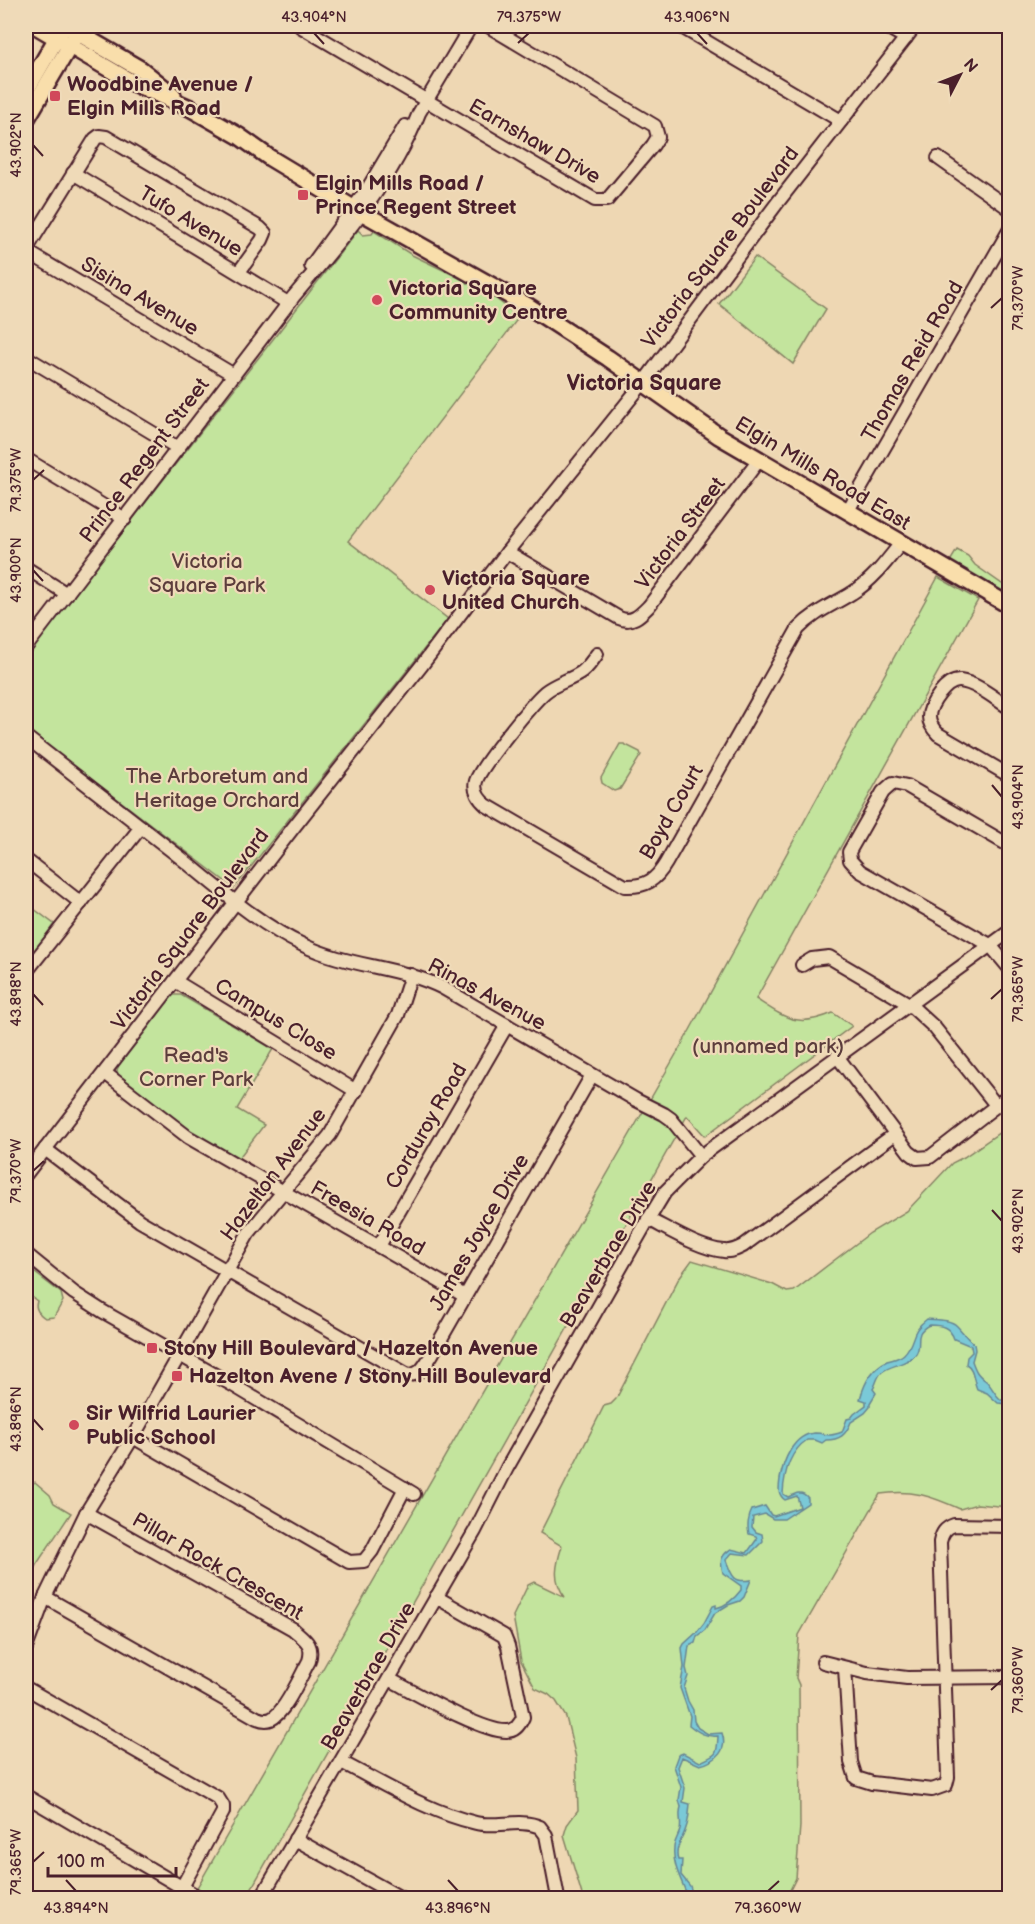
<svg xmlns="http://www.w3.org/2000/svg" width="1035" height="1924" font-family="'Balsamiq Sans',sans-serif">
<style>
.green{fill:#c3e49d;stroke:#868264;stroke-width:1.5}
.water{fill:#7ac9d7;stroke:#678592;stroke-width:1.5}
.lines{fill:none;stroke-linecap:round;stroke-linejoin:round}
.minor-casing{stroke:#4a1f2b;stroke-width:16}
.major-casing{stroke:#4a1f2b;stroke-width:20}
.minor{stroke:#efdab8;stroke-width:12}
.major{stroke:#f9deab;stroke-width:15}
.ticks{fill:none;stroke:#4a1f2b;stroke-width:2}
.poi-dot{fill:#d1495b;stroke:#efdab8;stroke-width:2}
.labels{text-anchor:middle;stroke-width:4.5;stroke-linejoin:round;paint-order:stroke}
.poi-label{font-size:21px;font-weight:bold;fill:#4a1f2b;stroke:#efdab8;text-anchor:start}
.street-label{font-size:21px;fill:#4a1f2b;stroke:#efdab8}
.park-label{font-size:21px;fill:#5c3d3c;stroke:#efdab8}
.neighbourhood-label{font-size:22px;font-weight:bold;fill:#4a1f2b;stroke:#efdab8}
.neatline{fill:none;stroke:#4a1f2b;stroke-width:2}
.ticks-label{font-size:15px;text-anchor:middle;fill:#4a1f2b}
</style>
<rect width="100%" height="100%" fill="#eed7b3"/>
<filter id="ink" filterUnits="userSpaceOnUse"><feTurbulence type="fractalNoise" baseFrequency=".0167" numOctaves="2"/><feDisplacementMap in="SourceGraphic" scale="12" xChannelSelector="R" yChannelSelector="G"/><feConvolveMatrix kernelMatrix="1 2 1 2 8 2 1 2 1" color-interpolation-filters="sRGB"/></filter>
<g filter="url(#ink)">
<g class="green">
<path d="M358,230L363,235L372,234L374,231L412,255L485,290L519,317L348,541L448,619L234,888L26,729V656Z"/>
<path d="M755,257L826,309L793,364L719,304Z"/>
<path d="M957,550L968,556L975,565L1009,589V598L949,563Z"/>
<path d="M938,577L978,600L756,999C787,1019 797,1028 833,1013L852,1026L705,1136L687,1116L246,1898H191L690,1030Z"/>
<path d="M620,744H624L640,752L641,755L620,789L614,791L602,783L601,778Z"/>
<path d="M26,903L54,924L26,963Z"/>
<path d="M174,995H181L273,1049L237,1109L264,1125L238,1159L189,1130L119,1076L117,1071L118,1066L169,998Z"/>
<path d="M1009,1126V1507L977,1504L960,1509C931,1496 912,1489 880,1494L799,1635L796,1678L799,1685L800,1826L796,1878L786,1898H583L564,1835L567,1825L578,1810L576,1758L566,1717L556,1701L548,1694L535,1688L521,1661L513,1616L528,1585L534,1582L565,1597C552,1580 556,1565 562,1546L540,1533L604,1406L611,1404L616,1399L679,1278L692,1260L772,1284L787,1292L794,1291L870,1233L907,1211L952,1163L964,1157Z"/>
<path d="M26,1266L61,1293L63,1301L54,1317L45,1318C39,1314 34,1309 37,1301L29,1295L26,1297Z"/>
<path d="M35,1482L50,1495L54,1503L71,1513L36,1565L26,1593V1485L28,1487Z"/>
</g>
<path class="water" d="M927,1319C936,1320 950,1319 957,1326C963,1332 967,1339 974,1344L975,1350L972,1361C976,1372 977,1374 986,1381C992,1386 993,1393 1001,1400H1009V1404L998,1403L987,1393L977,1389C973,1380 974,1368 966,1364L967,1357L972,1352L971,1346L954,1339C950,1327 942,1325 929,1325C912,1334 923,1343 916,1354C909,1364 890,1365 882,1372C877,1376 876,1385 873,1389L876,1393L870,1403V1407L865,1413L851,1422C846,1435 840,1440 826,1440L822,1443L815,1440H807C789,1452 784,1473 783,1494L788,1497C796,1493 802,1490 808,1498V1503L784,1519H773L765,1514L753,1517L752,1527L756,1532L762,1534L763,1541L749,1555L732,1553L726,1560C732,1576 733,1583 751,1580L744,1597L740,1601L728,1605L715,1613L705,1630L697,1636L695,1643L689,1646L686,1668L688,1676L684,1688L688,1701L693,1710L694,1721L698,1728L708,1734L722,1733C728,1750 717,1761 700,1765L682,1757L678,1767L685,1788L683,1802L690,1804C689,1812 689,1821 686,1828C683,1839 674,1848 678,1860H682L681,1875L690,1886L694,1898H688C683,1882 672,1866 674,1848C674,1842 678,1837 680,1830C682,1822 678,1815 681,1807L679,1800L681,1787L674,1766L678,1755L683,1753L700,1762C718,1754 717,1755 718,1736C706,1737 699,1733 689,1725L690,1716L680,1688L684,1667L682,1648L684,1644L697,1632L704,1623L713,1606L716,1605V1608C726,1606 735,1598 741,1590V1586L723,1573C720,1561 720,1556 731,1549L747,1553L757,1539L756,1536L749,1534C747,1527 748,1517 752,1510L765,1506L771,1515L774,1516L800,1507L797,1496L785,1500C777,1494 779,1488 780,1479C783,1462 793,1434 815,1433C827,1433 826,1438 842,1432L847,1419L851,1418L854,1414L866,1405V1401L860,1399C864,1384 872,1368 887,1361C893,1359 899,1359 904,1354C916,1342 909,1332 927,1319Z"/>
<g class="lines">
<defs>
<g id="minor">
<path d="M300,26L595,200H607L653,145L658,137L655,126L488,26"/>
<path d="M680,26L841,121"/>
<path d="M885,26L906,38"/>
<path d="M938,158L1010,209"/>
<path d="M73,173L288,303"/>
<path d="M26,250L95,139L99,136L106,137L260,228L265,233L262,240L239,272"/>
<path d="M26,251L234,375"/>
<path d="M311,266L368,188L405,126"/>
<path d="M26,357L178,448"/>
<path d="M26,459L125,519"/>
<path d="M847,512L1010,229"/>
<path d="M507,552L619,618C632,624 640,615 649,606L759,460"/>
<path d="M26,568L67,594"/>
<path d="M26,647L294,296C341,240 392,182 419,113L471,26"/>
<path d="M597,654C593,660 588,667 582,672C571,680 556,683 545,692C532,703 481,766 476,781C473,791 480,800 486,805L625,886C646,887 656,880 666,863L798,629C814,612 833,605 852,593C872,581 887,561 901,543"/>
<path d="M1010,708C995,699 977,683 960,681C946,680 929,705 929,717C929,724 933,729 938,734L1010,776"/>
<path d="M26,737C77,777 129,817 181,858C220,889 258,924 303,945C348,967 399,966 443,988L636,1100L664,1114L671,1119L701,1156"/>
<path d="M1010,846L907,786L893,783L883,792L849,852L850,860L860,871L990,945L1010,969"/>
<path d="M26,860L81,903"/>
<path d="M802,965L812,959L829,957L909,1004L934,1027L996,1105"/>
<path d="M26,972L141,827"/>
<path d="M175,981L356,1091"/>
<path d="M837,1056L909,1152L917,1158L930,1157L1010,1095"/>
<path d="M105,1073L188,1137L465,1296"/>
<path d="M45,1149L140,1221L408,1375C421,1375 424,1366 431,1356L592,1075"/>
<path d="M26,1174L293,828L422,665L507,552L643,383L778,202L915,26"/>
<path d="M648,1219C670,1230 700,1249 724,1251C731,1252 737,1249 743,1246L895,1134"/>
<path d="M379,1246L507,1025"/>
<path d="M26,1254L74,1293L102,1311L231,1384L414,1494"/>
<path d="M133,1437L349,1562L364,1561L372,1551L405,1488"/>
<path d="M45,1597L257,1718C262,1720 266,1721 271,1719C285,1713 301,1675 309,1661C314,1644 305,1640 293,1629L86,1513"/>
<path d="M26,1648L45,1597L86,1513L133,1437L248,1234L330,1135L398,1015L411,975"/>
<path d="M823,1662L867,1673L907,1678L1010,1677"/>
<path d="M845,1668L851,1762L856,1778L872,1783L932,1790L946,1785L948,1777L940,1542C942,1533 945,1528 954,1525L1010,1526"/>
<path d="M389,1679C414,1692 482,1732 507,1731C516,1731 520,1724 523,1717L508,1646L504,1636L436,1597"/>
<path d="M26,1688L218,1798L223,1806V1812L182,1887"/>
<path d="M341,1762C384,1784 428,1812 476,1823C497,1828 521,1818 540,1827L546,1835L558,1898"/>
<path d="M26,1796L200,1898"/>
<path d="M295,1839L401,1898"/>
<path d="M261,1898L475,1531L507,1468L645,1225L665,1192L701,1156L1010,931"/>
</g>
<g id="major">
<path d="M36,26L133,83L190,108L239,136L270,158L353,208"/>
<path d="M66,26L142,70L173,95"/>
<path d="M26,91L62,29"/>
<path d="M26,120L75,37"/>
<path d="M361,212L528,306L608,358L719,436L1010,606"/>
</g>
</defs>
<use href="#minor" class="minor-casing"/>
<use href="#major" class="major-casing"/>
<use href="#minor" class="minor"/>
<use href="#major" class="major"/>
</g>
</g>
<path class="ticks" d="M314,33L324,44M697,33L707,44M518,43L529,33M33,145L43,156M991,308L1002,298M33,480L44,470M33,570L43,581M992,785L1002,797M33,994L43,1005M991,999L1002,989M33,1171L44,1161M992,1210L1002,1221M33,1419L43,1430M991,1690L1002,1680M33,1862L44,1852M66,1880L76,1891M448,1880L458,1891M768,1891L779,1881"/>
<g class="poi-dot">
<rect x="49" y="90" width="12" height="12" rx="3"/>
<rect x="297" y="189" width="12" height="12" rx="3"/>
<circle cx="377" cy="300" r="6"/>
<circle cx="430" cy="590" r="6"/>
<rect x="146" y="1342" width="12" height="12" rx="3"/>
<rect x="171" y="1370" width="12" height="12" rx="3"/>
<circle cx="74" cy="1425" r="6"/>
</g>
<g class="labels">
<g class="poi-label">
<text x="67" y="91">Woodbine Avenue /<tspan x="67" dy="24">Elgin Mills Road</tspan></text>
<text x="315" y="190">Elgin Mills Road /<tspan x="315" dy="24">Prince Regent Street</tspan></text>
<text x="389" y="295">Victoria Square<tspan x="389" dy="24">Community Centre</tspan></text>
<text x="442" y="585">Victoria Square<tspan x="442" dy="24">United Church</tspan></text>
<text x="164" y="1355">Stony Hill Boulevard / Hazelton Avenue</text>
<text x="189" y="1383">Hazelton Avene / Stony Hill Boulevard</text>
<text x="86" y="1420">Sir Wilfrid Laurier<tspan x="86" dy="24">Public School</tspan></text>
</g>
<g class="street-label">
<text transform="translate(535 141) rotate(30)" y="7">Earnshaw Drive</text>
<text transform="translate(191 221) rotate(31)" y="7">Tufo Avenue</text>
<text transform="translate(720 247) rotate(-53)" y="7">Victoria Square Boulevard</text>
<text transform="translate(140 296) rotate(31)" y="7">Sisina Avenue</text>
<text transform="translate(912 361) rotate(-60)" y="7">Thomas Reid Road</text>
<text transform="translate(144 460) rotate(-53)" y="7">Prince Regent Street</text>
<text transform="translate(823 473) rotate(31)" y="7">Elgin Mills Road East</text>
<text transform="translate(680 533) rotate(-53)" y="7">Victoria Street</text>
<text transform="translate(671 812) rotate(-60)" y="7">Boyd Court</text>
<text transform="translate(190 929) rotate(-53)" y="7">Victoria Square Boulevard</text>
<text transform="translate(487 994) rotate(28)" y="7">Rinas Avenue</text>
<text transform="translate(276 1019) rotate(31)" y="7">Campus Close</text>
<text transform="translate(426 1126) rotate(-60)" y="7">Corduroy Road</text>
<text transform="translate(273 1174) rotate(-53)" y="7">Hazelton Avenue</text>
<text transform="translate(368 1218) rotate(30)" y="7">Freesia Road</text>
<text transform="translate(479 1232) rotate(-60)" y="7">James Joyce Drive</text>
<text transform="translate(608 1254) rotate(-59)" y="7">Beaverbrae Drive</text>
<text transform="translate(218 1566) rotate(30)" y="7">Pillar Rock Crescent</text>
<text transform="translate(368 1676) rotate(-60)" y="7">Beaverbrae Drive</text>
</g>
<g class="park-label">
<text x="207" y="568">Victoria<tspan x="207" dy="24">Square Park</tspan></text>
<text x="217" y="783">The Arboretum and<tspan x="217" dy="24">Heritage Orchard</tspan></text>
<text x="768" y="1053">(unnamed park)</text>
<text x="196" y="1062">Read's<tspan x="196" dy="24">Corner Park</tspan></text>
</g>
<g class="neighbourhood-label">
<text x="644" y="390">Victoria Square</text>
</g>
</g>
<rect width="1035" height="1924" fill="none" stroke="#efdab8" stroke-width="66"/>
<g transform="translate(960 75) rotate(48)" stroke="#efdab8" stroke-width="4.5" paint-order="stroke">
<path d="M0-4.5L10 22L0 15L-10 22Z" fill="#4a1f2b"/>
<text y="-9" font-size="16" font-weight="bold" text-anchor="middle" fill="#4a1f2b">N</text>
</g>
<path d="M48 1867v9h128v-9" fill="none" stroke="#4a1f2b" stroke-width="3"/>
<text x="57" y="1867" font-size="18" fill="#4a1f2b" stroke="#efdab8" stroke-width="4.5" paint-order="stroke">100 m</text>
<rect x="33" y="33" width="969" height="1858" class="neatline"/>
<g class="ticks-label">
<text x="314" y="22">43.904°N</text>
<text x="529" y="22">79.375°W</text>
<text x="697" y="22">43.906°N</text>
<text transform="translate(16 145) rotate(-90)" y="5">43.902°N</text>
<text transform="translate(1018 298) rotate(-90)" y="5">79.370°W</text>
<text transform="translate(16 480) rotate(-90)" y="5">79.375°W</text>
<text transform="translate(16 570) rotate(-90)" y="5">43.900°N</text>
<text transform="translate(1018 797) rotate(-90)" y="5">43.904°N</text>
<text transform="translate(1018 989) rotate(-90)" y="5">79.365°W</text>
<text transform="translate(16 994) rotate(-90)" y="5">43.898°N</text>
<text transform="translate(16 1171) rotate(-90)" y="5">79.370°W</text>
<text transform="translate(1018 1221) rotate(-90)" y="5">43.902°N</text>
<text transform="translate(16 1419) rotate(-90)" y="5">43.896°N</text>
<text transform="translate(1018 1680) rotate(-90)" y="5">79.360°W</text>
<text transform="translate(16 1862) rotate(-90)" y="5">79.365°W</text>
<text x="76" y="1913">43.894°N</text>
<text x="458" y="1913">43.896°N</text>
<text x="768" y="1913">79.360°W</text>
</g>
</svg>
